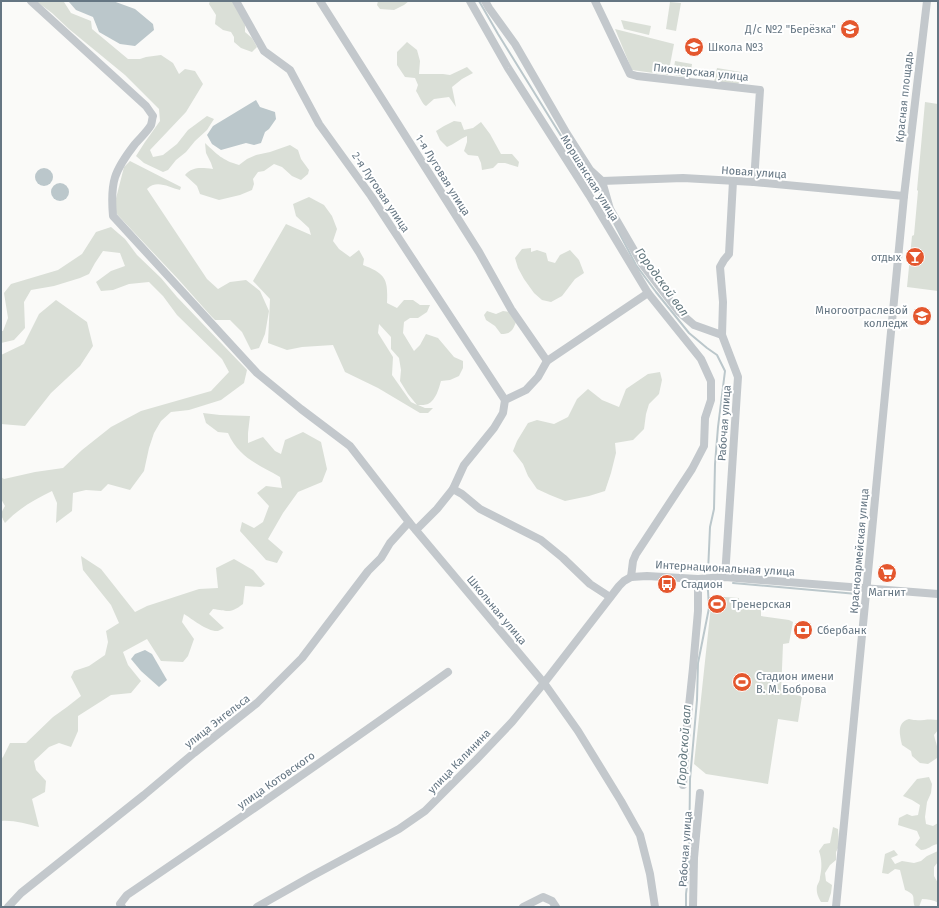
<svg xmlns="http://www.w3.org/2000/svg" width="939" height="908" font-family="'Fira Sans',sans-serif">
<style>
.green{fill:#dadfd7;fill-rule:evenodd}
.water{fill:#bbc7cb}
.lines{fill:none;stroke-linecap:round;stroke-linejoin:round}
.stream{stroke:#bbc7cb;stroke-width:2}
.minor{stroke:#c3c8cc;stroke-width:8}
.labels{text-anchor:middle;stroke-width:4;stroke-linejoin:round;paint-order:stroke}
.poi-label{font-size:11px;fill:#657683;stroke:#fff;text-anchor:start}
.street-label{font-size:11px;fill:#657683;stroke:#fff}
.water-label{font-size:12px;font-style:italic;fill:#60757c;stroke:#fff}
</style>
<rect width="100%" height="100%" fill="#fafaf8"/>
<g class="green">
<path d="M36,1H65L64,2L71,13L91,21L92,29L128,59H140L146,57L161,55L173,63L179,74L185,69L195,71L203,84L186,112L150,150L153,157L163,155L177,144L188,130L207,116L214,119L207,130L195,141L186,152L176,160L168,170L163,172L144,163L136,156L145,142L160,121L159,109L125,75L69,29L52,13Z"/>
<path d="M210,1H236L245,25V32L252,38L257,47L252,52L241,48L234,42V37L231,32L223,30L215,24L216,15L209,4Z"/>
<path d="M378,1H409L404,5L394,10L380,9L377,5Z"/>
<path d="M670,2L681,3L676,31L666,29Z"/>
<path d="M621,20L651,26L649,35L624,29Z"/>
<path d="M615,29L674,44L668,75L632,70Z"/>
<path d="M407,42L417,50L420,61L419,74H443L450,75L467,67L473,73L462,79L452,87L456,107L449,97L434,99L426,106C422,104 419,95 416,91L418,85L415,78L405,77L397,65V52Z"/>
<path d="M675,61L692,64L690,78L673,75Z"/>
<path d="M717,68L741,72L738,86L714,82Z"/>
<path d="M925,102L938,104V291L907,287L912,236L914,235L918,191L917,190Z"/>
<path d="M454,121L461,122L464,130L473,128L481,122L490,134L501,154H512L519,162L518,167L505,163H498L493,168L482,170L481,163L478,156L468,155L464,151L467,142V136C460,139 454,144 447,147L440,140L436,131L444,126Z"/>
<path d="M205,143C218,155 222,160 239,165L247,159L256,155L270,152L290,145L298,150L301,159L309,170L308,174L301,180L292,176L282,167L274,164L264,171L258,172L253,179L254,184L252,190L240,195L219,200L200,194L197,186L185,175C193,166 202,168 213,169L211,163L206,153Z"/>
<path d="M130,161L181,187L180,190C169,187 156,179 147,189L207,279L218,289L230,282L246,280L260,291L269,311L265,334L259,348L251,350L242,332L230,320H215L211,316L178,279L113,210L124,167Z"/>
<path d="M309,197L324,205L332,216L337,229L333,241L339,249L350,257L359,250L364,259L363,265C386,274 388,279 387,303L397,308L404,300H413L420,305H430L427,312L418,318H410L404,322L403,333L414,351L420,345L426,334L438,338L454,357L463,361V368L459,376L450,380L441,381C439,388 436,400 428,404C426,405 421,405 418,405L425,408H433L428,413H420L378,388L345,372L333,345L302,347L287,350L268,343L270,299L253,281L286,224L311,235L309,228L296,216L293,204ZM379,324L391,337V349L399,358L401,370L400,381L408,394L417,405L411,402L392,375L393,357L378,333Z"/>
<path d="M111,227L125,239L137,255L161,278L177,297L247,370L244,383L221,400L189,410L171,412L161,421L154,433L149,448L144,471L130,490L108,484L101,491L86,490L73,493L72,511L56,523L57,503L52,491C35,499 18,509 5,523C0,513 0,515 5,506L1,499V477L4,479L35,472L63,468L82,450L111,427L141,411L211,391L229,372L222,359L177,315L163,296L149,282L129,284L113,290L101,291L96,282L111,271L125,266L120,253L103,251L95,263L89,274L80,278L54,286L31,290L24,302L25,328L14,340L1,343V331H3L8,318L4,293L11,284L58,270L82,254L96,232Z"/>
<path d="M531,248V252L537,250L546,253L548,261L555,263L560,255L570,250L579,260L584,273L575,279L562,296L551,302L542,300L534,293L524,279L518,268L515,258L522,249Z"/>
<path d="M56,300L87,322L93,346L80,366L51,393L25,426L1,424V355L24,344L39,314Z"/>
<path d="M487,311L496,314L503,311L510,312L516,322C513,330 511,334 501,334L495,326L486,320L484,315Z"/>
<path d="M660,372L662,380L659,394L649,404L646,414L644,429L633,440L615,443L616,453L611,473L605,491L589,496L565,501L550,495L537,489L528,476L523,464L513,451L517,441L528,423L537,420L554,424L568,417L577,399L588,389L602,400L619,407L626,389L648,374Z"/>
<path d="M203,413L220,415L250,416L248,433V443L263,437L275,451L281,454L285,440L303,432L321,442L327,469L322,482L298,492L283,513L268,539L283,552L277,563L266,560L240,531L242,522L254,528L263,522L269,506L257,493L266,486L282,488L280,477C258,464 239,458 228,433L218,432L206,423Z"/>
<path d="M81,556L101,569L135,612L147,606L199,589L218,588L216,568L234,559L253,570L265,584L261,587L245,586L243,604C230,614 228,611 213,609L209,614L224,628C222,629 220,630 218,631C208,632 192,619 184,614L182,622L194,639L188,656L183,662L161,661L147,639L123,652L128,665L141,681L131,693L111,695L78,716V731L71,747L59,743L49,747L34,761L36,770L46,781L45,792L32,799L39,827C26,824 14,820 1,821V759L3,757L10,743H26L53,717L67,707L81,696L71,677L74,671L89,666L105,655L108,642L106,631L119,623L111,605L83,570Z"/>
<path d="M712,596L739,598V602L754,603V607L761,608V616L789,620L793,622L789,643L783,644L781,693L802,696L798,722L778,719L768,784L706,774L694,764Z"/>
<path d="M909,719C920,722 926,718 938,720V730L934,735C936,744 939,748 937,758L928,764L920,763L912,756L911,751L902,745C900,735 896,723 909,719Z"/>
<path d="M929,777L932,784L931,793L927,802L925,817L926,824L933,826L938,823V844C931,845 928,850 921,850L915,845L920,838L917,831L898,825L899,818L907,814L912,816L918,815L920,805L912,800L903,796L917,779Z"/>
<path d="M833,827L838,829L839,846L836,852V860L830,865L825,873L826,881L832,885L831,893L828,902H821C818,897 816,892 817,886C818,883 820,881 820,877C822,868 822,860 819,851L824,844L830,843Z"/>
<path d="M894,850L898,855L891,858L895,864L902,861L914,863L921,861L927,856L938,851V862L934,867V876L938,883V903C934,900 928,899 922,899L919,907H915C911,897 918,896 905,890L900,870L895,869L888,874L882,873L885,854Z"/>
</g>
<g class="water">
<path d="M72,1H113L135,9L153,24L154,30L135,46L120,44L99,32L93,17L76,10L69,2Z"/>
<path d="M256,100L260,107L275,112L276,119L269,129L265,132L261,143L254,145L246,143L221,150L212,144L207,135L213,126Z"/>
<circle cx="44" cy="177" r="9"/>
<circle cx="60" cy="192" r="9"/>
<path d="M145,650L152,654L167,680L159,687L141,671L131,659L135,654Z"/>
</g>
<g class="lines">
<g class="stream">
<path d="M479,1L498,34L584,173L603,197"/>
<path d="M614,223L636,265L656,292L689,333L707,348L717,355L725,371L718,427L715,464L714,509L710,527L708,572"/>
<path d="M733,583L857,594"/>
<path d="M686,907V894L689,869L690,779L697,700L698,663L709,608L708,591L707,584"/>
</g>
<g class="minor">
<path d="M31,1L146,106L153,116C152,119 152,122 151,125C147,132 140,138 135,144C114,171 110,182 113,216L257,373L301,409L350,446L409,522L544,683L578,731L621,801L640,835L650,874L655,907"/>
<path d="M236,1L264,51L290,70L319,124L371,196L505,400"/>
<path d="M320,1L479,252L511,309L547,361"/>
<path d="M470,1L508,68L589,195L648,293L701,359L711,381V400L705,418L704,446L692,469L636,554L633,561L631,577"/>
<path d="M485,1L489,8L515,44L567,134L590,170L602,181L610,209L642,264L679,312L694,325L722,335"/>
<path d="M595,1L630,74L637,76L760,90L754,182"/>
<path d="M602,181L683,178L754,182L904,196"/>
<path d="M453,489L462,494L480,509L541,540L563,558L590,584L610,597"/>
<path d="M416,530L437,509L453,489L464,465L494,428L503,413L505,400L526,390L538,377L547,361L648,293"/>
<path d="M725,577L738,377L722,335L723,302L720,267L724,260L729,254L733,181"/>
<path d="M683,785L687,725L693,668L698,611V579"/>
<path d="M8,907L21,893L144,795L194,753L257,703L302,658L368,571L381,558L390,543L409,522"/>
<path d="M122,907L120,904L127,895C235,822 342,748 448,672"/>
<path d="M257,907L310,877L399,829L425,811L476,760L512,722L544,683L619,586L624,581L631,577L647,576L698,579L725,577L938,594"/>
<path d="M523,907L543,897L552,901L556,907"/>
<path d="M693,907L694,858L700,793"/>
<path d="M836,907L904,196L927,1"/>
</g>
</g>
<defs>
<symbol id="school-disc" viewBox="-11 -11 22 22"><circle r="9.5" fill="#e4572e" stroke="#fff"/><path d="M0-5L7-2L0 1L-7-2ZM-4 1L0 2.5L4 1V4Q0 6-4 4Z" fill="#fff"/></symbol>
<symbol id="bar-disc" viewBox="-11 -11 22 22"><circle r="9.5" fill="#e4572e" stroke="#fff"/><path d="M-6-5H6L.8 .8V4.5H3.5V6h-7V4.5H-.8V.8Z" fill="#fff"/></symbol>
<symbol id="university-disc" viewBox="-11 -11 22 22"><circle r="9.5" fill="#e4572e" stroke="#fff"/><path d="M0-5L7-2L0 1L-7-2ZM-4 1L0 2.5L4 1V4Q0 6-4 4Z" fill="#fff"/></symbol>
<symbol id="supermarket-disc" viewBox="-11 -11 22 22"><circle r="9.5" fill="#e4572e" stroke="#fff"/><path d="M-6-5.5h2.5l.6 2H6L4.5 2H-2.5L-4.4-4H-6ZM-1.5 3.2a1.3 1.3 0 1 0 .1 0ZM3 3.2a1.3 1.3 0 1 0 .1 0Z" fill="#fff"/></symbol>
<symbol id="bus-disc" viewBox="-11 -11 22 22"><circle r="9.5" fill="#e4572e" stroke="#fff"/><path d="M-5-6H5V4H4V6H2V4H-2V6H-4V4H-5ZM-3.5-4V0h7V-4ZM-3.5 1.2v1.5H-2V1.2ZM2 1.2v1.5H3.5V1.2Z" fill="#fff"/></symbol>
<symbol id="stadium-disc" viewBox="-11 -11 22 22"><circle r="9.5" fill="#e4572e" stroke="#fff"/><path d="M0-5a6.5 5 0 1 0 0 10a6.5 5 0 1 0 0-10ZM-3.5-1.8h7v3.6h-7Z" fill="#fff"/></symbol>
<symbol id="bank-disc" viewBox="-11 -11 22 22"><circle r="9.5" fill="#e4572e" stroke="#fff"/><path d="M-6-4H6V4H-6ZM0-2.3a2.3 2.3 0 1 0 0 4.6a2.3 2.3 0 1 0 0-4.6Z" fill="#fff"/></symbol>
</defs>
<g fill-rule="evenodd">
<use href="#school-disc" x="839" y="18" width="22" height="22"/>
<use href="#school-disc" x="683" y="36" width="22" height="22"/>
<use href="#bar-disc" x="904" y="246" width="22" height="22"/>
<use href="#university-disc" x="911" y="305" width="22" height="22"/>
<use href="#supermarket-disc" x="876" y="562" width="22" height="22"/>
<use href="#bus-disc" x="656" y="573" width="22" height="22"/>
<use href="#stadium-disc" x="706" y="593" width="22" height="22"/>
<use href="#bank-disc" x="792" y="619" width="22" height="22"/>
<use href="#stadium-disc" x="731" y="671" width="22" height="22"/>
</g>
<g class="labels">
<g class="poi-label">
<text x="836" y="33" text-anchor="end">Д/с №2 "Берёзка"</text>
<text x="708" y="51">Школа №3</text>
<text x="901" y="261" text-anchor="end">отдых</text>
<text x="908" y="314" text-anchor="end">Многоотраслевой<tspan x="908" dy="13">колледж</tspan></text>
<text x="681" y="588">Стадион</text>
<text x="887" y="596" text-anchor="middle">Магнит</text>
<text x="731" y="608">Тренерская</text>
<text x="817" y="634">Сбербанк</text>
<text x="756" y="680">Стадион имени<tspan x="756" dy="13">В. М. Боброва</tspan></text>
</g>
<g class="street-label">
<text transform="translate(701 72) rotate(6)" y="4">Пионерская улица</text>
<text transform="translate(904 97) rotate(-84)" y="4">Красная площадь</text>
<text transform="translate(754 172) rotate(4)" y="4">Новая улица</text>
<text transform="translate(443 175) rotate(58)" y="4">1-я Луговая улица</text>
<text transform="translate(590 178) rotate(58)" y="4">Моршанская улица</text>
<text transform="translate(381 192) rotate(56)" y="4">2-я Луговая улица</text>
<text transform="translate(724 423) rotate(-86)" y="4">Рабочая улица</text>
<text transform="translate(859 551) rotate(-85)" y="4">Красноармейская улица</text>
<text transform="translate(725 568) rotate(3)" y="4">Интернациональная улица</text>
<text transform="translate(497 610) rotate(50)" y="4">Школьная улица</text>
<text transform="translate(217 721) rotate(-38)" y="4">улица Энгельса</text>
<text transform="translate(459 761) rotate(-46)" y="4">улица Калинина</text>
<text transform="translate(276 780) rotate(-35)" y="4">улица Котовского</text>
<text transform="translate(685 849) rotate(-86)" y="4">Рабочая улица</text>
</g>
<g class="water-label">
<text transform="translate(662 282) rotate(54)" y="4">Городской вал</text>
<text transform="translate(684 745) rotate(-86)" y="4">Городской вал</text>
</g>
</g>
<rect width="939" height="908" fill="none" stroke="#657683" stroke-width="4"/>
</svg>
